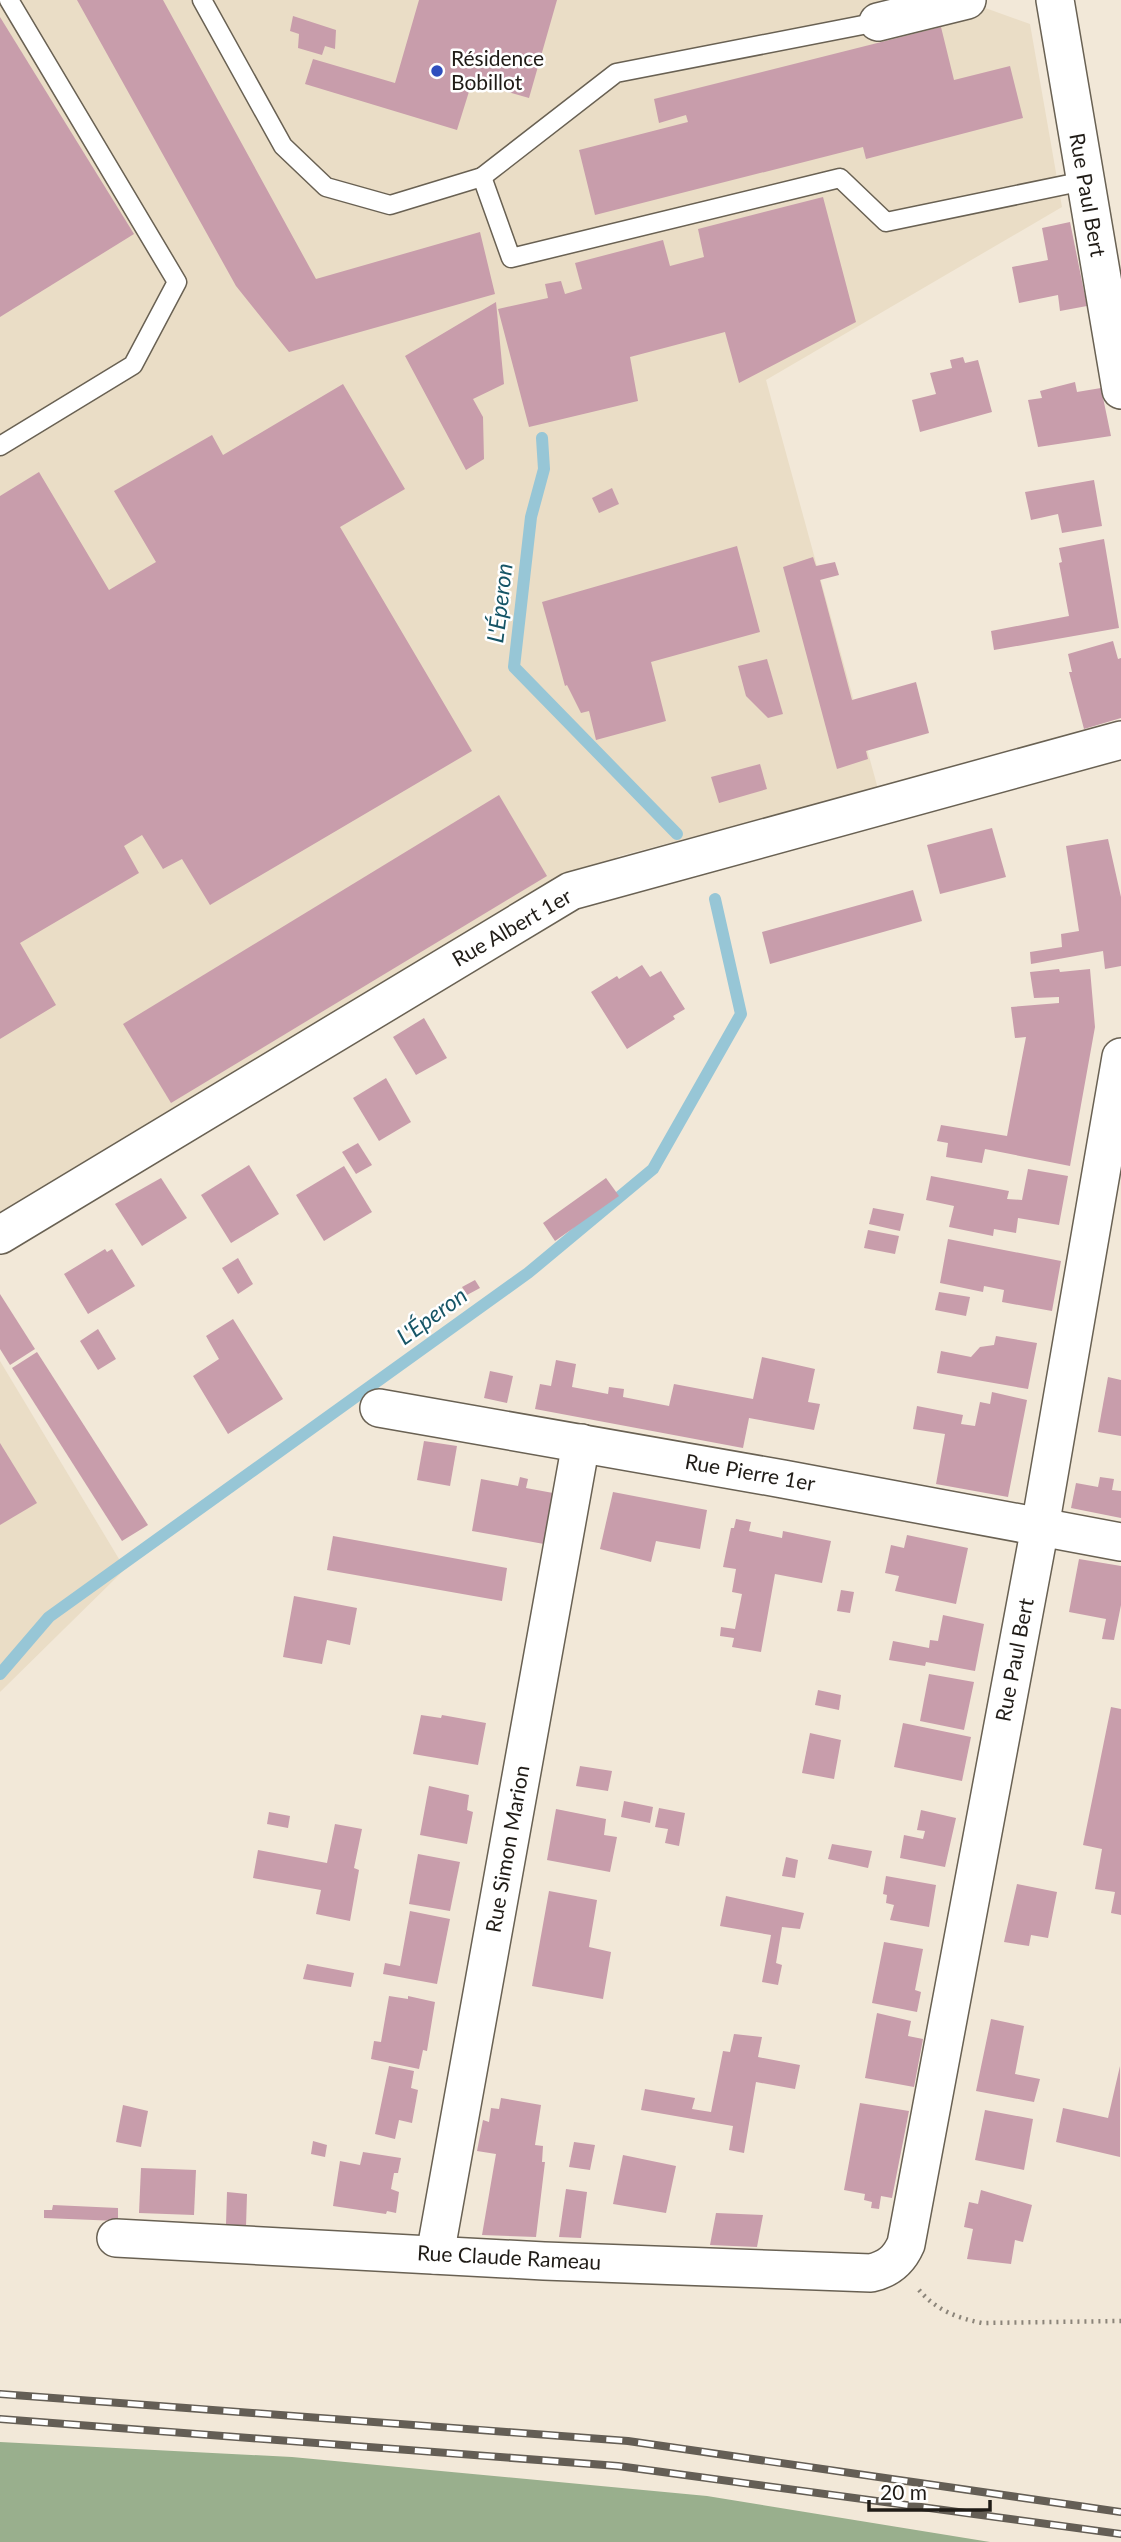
<svg xmlns="http://www.w3.org/2000/svg" width="1121" height="2542" font-family="Lato,sans-serif">
<style>
.built{fill:#eaddc6}
.forest{fill:#99af8d}
.lines{fill:none;stroke-linecap:round;stroke-linejoin:round}
.stream{stroke:#97c6d6;stroke-width:12}
.building{fill:#c89dab}
.lane-casing{stroke:#696153;stroke-width:21}
.street-casing{stroke:#696153;stroke-width:40}
.path{stroke:#8c857a;stroke-width:4.5;stroke-dasharray:2 5;stroke-linecap:butt}
.lane{stroke:#fff;stroke-width:18}
.street{stroke:#fff;stroke-width:37}
.rail-casing{stroke:#645e55;stroke-width:8}
.rail{stroke:#fff;stroke-width:5;stroke-dasharray:16;stroke-linecap:butt}
.poi-dot{fill:#2f4ebe;stroke:#fff;stroke-width:2.5}
.labels{text-anchor:middle;stroke-width:5;stroke-linejoin:round;paint-order:stroke}
.poi-label{font-size:21px;fill:#201c17;stroke:#fff;text-anchor:start}
.street-label{font-size:21px;fill:#201c17;stroke:#fff}
.water-label{font-size:23px;font-style:italic;fill:#165566;stroke:#fff}
</style>
<rect width="100%" height="100%" fill="#f2e8d8"/>
<g class="built">
<path d="M0,0H963L1030,24L1062,207L766,380L878,789L619,856L0,1227Z"/>
<path d="M0,1361L125,1569L0,1692Z"/>
</g>
<path class="forest" d="M0,2442L292,2457L707,2496L990,2542H0Z"/>
<g class="lines">
<g class="stream">
<path d="M542,438L544,469L531,517L514,667L677,834"/>
<path d="M0,1674L49,1617L528,1273L653,1169L741,1014L715,899"/>
</g>
</g>
<g class="building">
<path d="M77,0H163L316,279L480,232L495,294L289,352L236,286Z"/>
<path d="M419,0H557L529,98L472,82L457,130L305,84L313,59L395,83Z"/>
<path d="M293,16L336,30L335,49L325,46L322,55L298,48L299,34L290,31Z"/>
<path d="M0,17L134,234L0,317Z"/>
<path d="M941,27L954,80L1010,66L1023,118L866,159L863,147L595,215L579,150L688,122L686,115L659,123L654,99Z"/>
<path d="M823,197L856,322L739,383L725,332L630,357L638,401L529,427L498,309L548,298L545,284L561,281L565,294L582,289L575,263L663,240L670,266L704,257L698,229Z"/>
<path d="M1070,222L1087,306L1060,311L1058,295L1019,303L1012,267L1048,260L1042,228Z"/>
<path d="M496,302L504,384L473,399L483,417L484,459L466,470L405,356Z"/>
<path d="M963,357L965,363L978,360L992,412L920,432L912,400L936,394L930,373L952,368L950,360Z"/>
<path d="M1075,382L1077,392L1101,388L1111,436L1038,447L1028,400L1042,398L1040,391Z"/>
<path d="M343,384L405,489L340,527L472,751L210,905L182,859L163,869L142,835L124,846L139,873L20,943L56,1005L0,1039V496L39,472L109,590L156,562L114,491L212,435L223,455Z"/>
<path d="M1094,480L1102,526L1062,533L1058,514L1031,520L1025,492Z"/>
<path d="M612,488L619,504L599,513L592,498Z"/>
<path d="M1104,539L1119,628L994,650L991,631L1069,616L1059,563L1062,562L1059,548Z"/>
<path d="M737,546L760,632L651,662L666,721L596,740L589,711L581,713L567,685L565,686L542,602Z"/>
<path d="M813,557L816,566L835,562L839,575L820,580L852,700L916,682L929,733L866,751L868,759L837,769L783,567Z"/>
<path d="M1113,641L1118,659L1121,658V718L1084,729L1069,672H1072L1068,654Z"/>
<path d="M767,659L783,714L768,718L746,696L738,666Z"/>
<path d="M760,764L767,789L719,803L711,777Z"/>
<path d="M499,795L547,876L171,1103L123,1024Z"/>
<path d="M992,828L1006,877L940,894L927,845Z"/>
<path d="M1108,839L1121,897V966L1105,969L1103,951L1031,964L1030,952L1062,947L1061,934L1079,931L1066,846Z"/>
<path d="M913,890L922,921L770,964L762,932Z"/>
<path d="M642,965L650,977L661,971L685,1009L673,1016L675,1019L627,1049L591,992L617,976L619,979Z"/>
<path d="M1059,969L1060,972L1090,969L1095,1027L1070,1166L985,1149L982,1163L946,1157L948,1143L937,1141L941,1125L1007,1136L1026,1037L1015,1038L1011,1007L1059,1003V997L1034,998L1030,972Z"/>
<path d="M424,1018L447,1058L416,1075L393,1037Z"/>
<path d="M386,1078L411,1122L379,1141L353,1098Z"/>
<path d="M358,1143L372,1165L356,1174L342,1152Z"/>
<path d="M249,1165L279,1214L231,1243L201,1195Z"/>
<path d="M344,1166L372,1212L324,1241L296,1195Z"/>
<path d="M1028,1169L1068,1176L1059,1225L1018,1218L1016,1233L994,1229L993,1236L949,1227L954,1206L926,1200L931,1176L1009,1191L1007,1199L1022,1200Z"/>
<path d="M161,1178L187,1218L142,1246L115,1204Z"/>
<path d="M606,1178L619,1196L555,1241L543,1223Z"/>
<path d="M873,1208L904,1214L900,1231L869,1224Z"/>
<path d="M868,1230L899,1236L895,1254L864,1248Z"/>
<path d="M948,1239L1061,1261L1052,1311L1002,1302L1004,1290L984,1286L983,1292L940,1283Z"/>
<path d="M105,1249L107,1252L112,1249L135,1286L88,1314L64,1274Z"/>
<path d="M238,1258L253,1284L238,1294L222,1268Z"/>
<path d="M475,1280L480,1288L467,1295L462,1287Z"/>
<path d="M939,1292L970,1297L966,1316L935,1310Z"/>
<path d="M0,1294L35,1349L10,1365L0,1349Z"/>
<path d="M233,1319L283,1399L228,1434L193,1376L219,1359L206,1336Z"/>
<path d="M98,1329L116,1359L98,1370L80,1341Z"/>
<path d="M996,1336L1037,1343L1028,1389L937,1373L941,1351L971,1357L980,1347L994,1345Z"/>
<path d="M37,1352L148,1525L122,1541L12,1368Z"/>
<path d="M762,1357L815,1369L808,1402L820,1404L814,1430L749,1418L743,1448L535,1409L540,1384L551,1386L556,1360L576,1364L572,1387L608,1394L609,1387L624,1389L623,1397L669,1406L674,1384L753,1399Z"/>
<path d="M490,1371L513,1376L507,1403L484,1398Z"/>
<path d="M1108,1377L1121,1380V1436L1098,1432Z"/>
<path d="M992,1392L1027,1400L1008,1497L936,1484L945,1434L913,1429L917,1406L963,1415L961,1424L975,1426L980,1402L990,1404Z"/>
<path d="M424,1441L457,1446L450,1486L417,1480Z"/>
<path d="M0,1443L37,1503L0,1525Z"/>
<path d="M520,1477L528,1479L526,1488L553,1493L544,1544L472,1531L481,1479L518,1486Z"/>
<path d="M1100,1477L1114,1479L1112,1490L1121,1491V1518L1071,1508L1076,1483L1098,1487Z"/>
<path d="M613,1492L707,1510L700,1549L656,1541L651,1562L600,1549Z"/>
<path d="M736,1519L751,1522L749,1531L782,1538L783,1531L831,1541L822,1583L775,1574L761,1652L732,1647L734,1638L720,1636L721,1627L735,1629L742,1594L732,1592L736,1569L723,1567L731,1528H734Z"/>
<path d="M907,1535L968,1548L956,1604L895,1591L899,1576L885,1573L891,1545L904,1548Z"/>
<path d="M333,1536L507,1568L502,1601L327,1570Z"/>
<path d="M1079,1559L1121,1566V1605L1114,1640L1102,1639L1106,1619L1069,1612Z"/>
<path d="M841,1590L854,1592L850,1613L837,1611Z"/>
<path d="M294,1596L357,1608L350,1645L327,1640L322,1664L283,1657Z"/>
<path d="M943,1615L984,1624L975,1671L926,1662L925,1666L889,1660L893,1641L929,1648L930,1640L938,1641Z"/>
<path d="M929,1674L974,1682L964,1730L920,1721Z"/>
<path d="M818,1690L841,1695L839,1710L815,1705Z"/>
<path d="M1111,1707L1121,1709V1915L1111,1913L1115,1892L1095,1889L1102,1849L1083,1845Z"/>
<path d="M421,1715L441,1718L442,1715L486,1723L478,1765L413,1754Z"/>
<path d="M903,1723L971,1737L962,1781L894,1767Z"/>
<path d="M810,1733L841,1740L834,1779L802,1773Z"/>
<path d="M580,1766L612,1771L608,1791L576,1786Z"/>
<path d="M429,1786L469,1795L467,1810L473,1812L467,1844L420,1835Z"/>
<path d="M624,1801L653,1807L650,1823L621,1817Z"/>
<path d="M659,1808L685,1813L679,1846L665,1843L668,1829L655,1827Z"/>
<path d="M556,1809L606,1819L604,1835L617,1837L610,1872L547,1860Z"/>
<path d="M921,1810L956,1818L945,1867L900,1858L904,1835L923,1839L925,1831L917,1830Z"/>
<path d="M269,1812L290,1816L288,1828L267,1824Z"/>
<path d="M335,1824L362,1829L354,1868L359,1870L350,1921L316,1914L321,1890L253,1878L258,1850L327,1863Z"/>
<path d="M832,1844L872,1851L868,1868L828,1859Z"/>
<path d="M418,1854L460,1862L450,1911L409,1904Z"/>
<path d="M786,1857L798,1860L795,1878L782,1876Z"/>
<path d="M886,1876L936,1885L929,1927L890,1920L894,1905L886,1903L887,1895L883,1894Z"/>
<path d="M1017,1884L1057,1892L1048,1938L1031,1935L1029,1946L1004,1942Z"/>
<path d="M549,1891L597,1900L589,1947L611,1952L603,1999L532,1986Z"/>
<path d="M726,1896L804,1913L800,1929L782,1927L776,1963L782,1965L778,1985L762,1982L771,1935L720,1926Z"/>
<path d="M410,1911L450,1919L437,1984L383,1974L385,1963L400,1966Z"/>
<path d="M884,1942L923,1949L915,1990L921,1992L917,2012L872,2003Z"/>
<path d="M307,1964L354,1973L351,1987L303,1979Z"/>
<path d="M389,1996L408,1999V1996L435,2002L427,2051L423,2050L419,2069L371,2059L374,2041L381,2042Z"/>
<path d="M877,2013L911,2021L908,2036L923,2039L914,2087L865,2078Z"/>
<path d="M991,2019L1024,2026L1015,2074L1040,2079L1034,2102L976,2091Z"/>
<path d="M734,2034L762,2037L758,2057L800,2065L795,2089L756,2082L744,2153L729,2150L733,2126L641,2110L645,2089L695,2098L692,2109L711,2112L723,2051L730,2052Z"/>
<path d="M389,2066L414,2071L411,2088L418,2090L412,2123L399,2120L395,2139L375,2134Z"/>
<path d="M1120,2066V2157L1056,2142L1063,2108L1108,2118Z"/>
<path d="M501,2098L541,2105L535,2145L543,2146L542,2162H545L536,2237L482,2235L496,2154L477,2151L483,2120L489,2122L491,2108L499,2109Z"/>
<path d="M860,2103L909,2111L892,2198L881,2196L879,2209L871,2208L872,2202L864,2200L865,2194L844,2190Z"/>
<path d="M123,2105L148,2111L141,2147L116,2142Z"/>
<path d="M985,2110L1033,2119L1024,2170L975,2160Z"/>
<path d="M313,2141L327,2145L325,2157L311,2154Z"/>
<path d="M574,2142L595,2145L590,2170L569,2167Z"/>
<path d="M363,2152L401,2158L398,2173H394L391,2189L399,2192L396,2213L387,2211L386,2214L333,2206L340,2161L360,2165Z"/>
<path d="M623,2155L676,2166L666,2213L613,2204Z"/>
<path d="M141,2168L196,2170L194,2215L139,2213Z"/>
<path d="M566,2189L587,2192L581,2238L559,2237Z"/>
<path d="M981,2190L1032,2205L1023,2242L1015,2240L1011,2264L967,2259L973,2229L964,2227L969,2202L978,2204Z"/>
<path d="M227,2192L247,2194L246,2226L226,2225Z"/>
<path d="M53,2205L118,2208V2221L44,2218V2210H52Z"/>
<path d="M716,2213L763,2215L757,2247L710,2245Z"/>
</g>
<g class="lines">
<defs>
<g id="lane">
<path d="M202,0L283,146L326,187L390,205L482,177L616,73L878,22"/>
<path d="M482,177L511,258L840,178L886,222L1084,181"/>
<path d="M0,446L133,365L177,282L9,0"/>
</g>
<g id="street">
<path d="M1055,0L1121,390"/>
<path d="M878,22L967,0"/>
<path d="M0,1235L571,891L1121,740"/>
<path d="M379,1408L783,1479L1121,1542"/>
<path d="M116,2238L544,2261L871,2273C889,2269 899,2260 906,2244L1040,1527L1121,1057"/>
<path d="M435,2255L581,1443"/>
</g>
</defs>
<use href="#lane" class="lane-casing"/>
<use href="#street" class="street-casing"/>
<path class="path" d="M919,2290C936,2310 957,2318 982,2323L1121,2321"/>
<use href="#lane" class="lane"/>
<use href="#street" class="street"/>
<defs>
<g id="rail">
<path d="M0,2394L628,2441L1121,2512"/>
<path d="M0,2419L618,2466L1121,2534"/>
</g>
</defs>
<use href="#rail" class="rail-casing"/>
<use href="#rail" class="rail"/>
</g>
<circle class="poi-dot" cx="437" cy="71" r="7"/>
<g class="labels">
<g class="poi-label">
<text x="451" y="66">Résidence<tspan x="451" dy="24">Bobillot</tspan></text>
</g>
<g class="street-label">
<text transform="translate(1087 195) rotate(80)" y="7">Rue Paul Bert</text>
<text transform="translate(512 928) rotate(-30)" y="7">Rue Albert 1er</text>
<text transform="translate(750 1473) rotate(10)" y="7">Rue Pierre 1er</text>
<text transform="translate(1015 1660) rotate(-79)" y="7">Rue Paul Bert</text>
<text transform="translate(508 1849) rotate(-80)" y="7">Rue Simon Marion</text>
<text transform="translate(509 2258) rotate(3)" y="7">Rue Claude Rameau</text>
</g>
<g class="water-label">
<text transform="translate(500 603) rotate(-83)" y="8">L'Éperon</text>
<text transform="translate(432 1316) rotate(-36)" y="8">L'Éperon</text>
</g>
</g>
<path d="M869 2500v10h121v-10" fill="none" stroke="#201c17" stroke-width="3.5"/>
<text x="880" y="2500" font-size="21" fill="#201c17" stroke="#ffffff" stroke-width="5" paint-order="stroke">20 m</text>
</svg>
